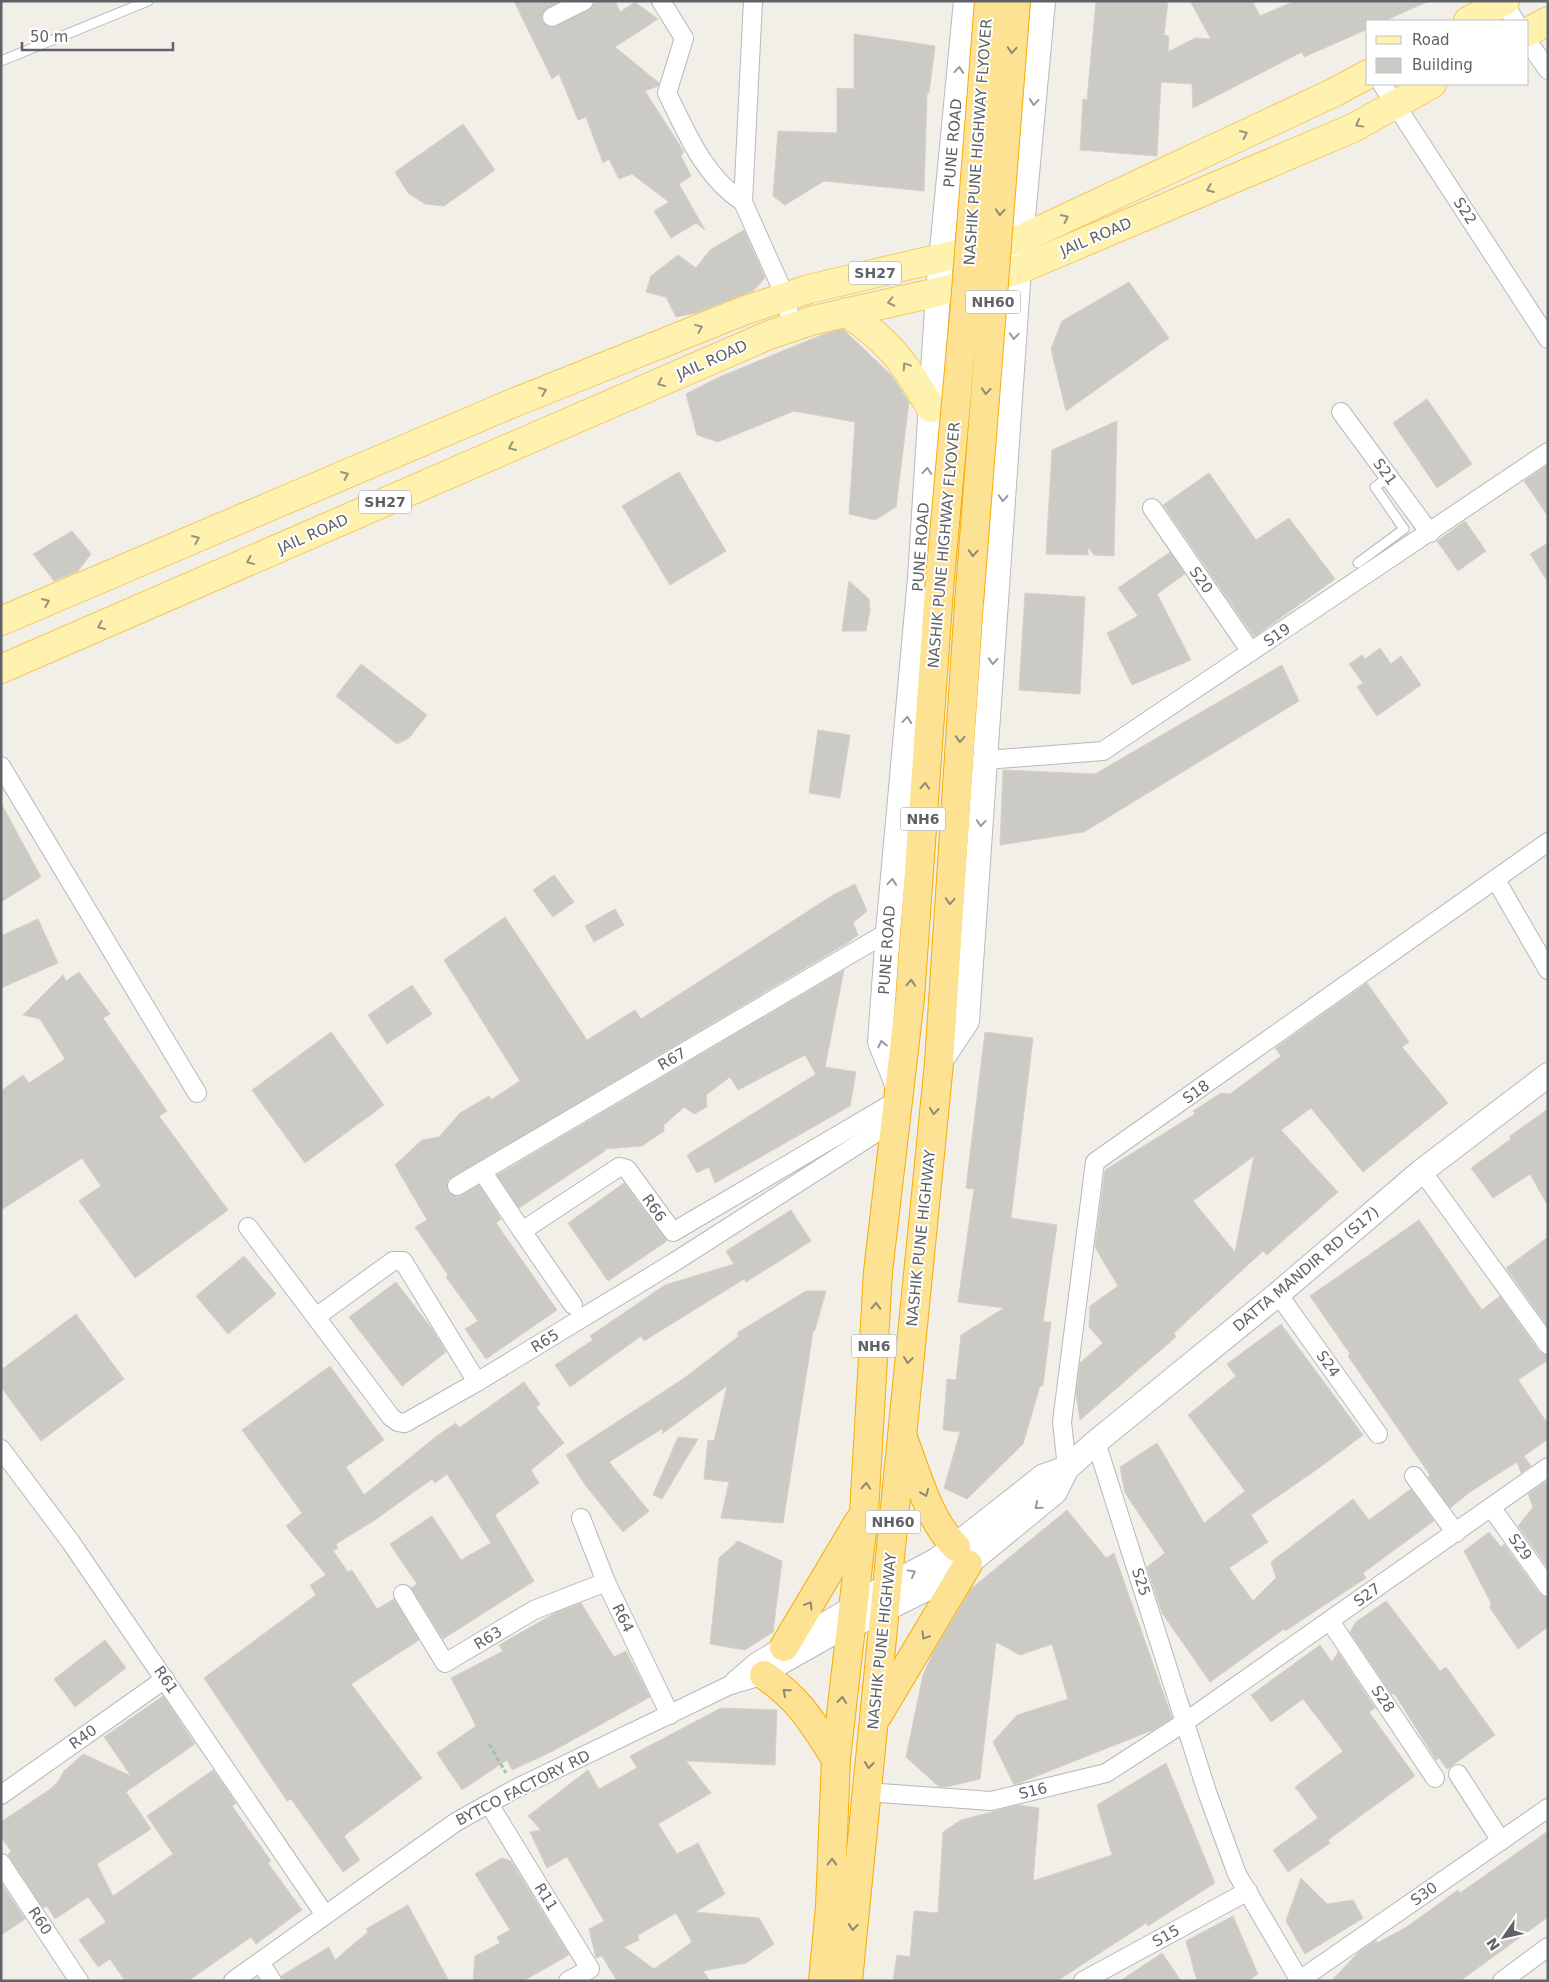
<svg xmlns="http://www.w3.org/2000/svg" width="1549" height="1982" font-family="'DejaVu Sans',sans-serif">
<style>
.building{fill:#cccac5;stroke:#d6d1c6;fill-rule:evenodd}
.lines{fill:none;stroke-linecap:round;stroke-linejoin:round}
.lane-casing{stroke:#b5b8bc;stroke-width:11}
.street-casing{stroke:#b5b8bc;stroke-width:20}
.secondary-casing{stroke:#b6babf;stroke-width:26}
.primary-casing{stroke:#f2c960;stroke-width:30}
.highway-casing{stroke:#f9ab00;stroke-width:30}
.path{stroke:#9cc7a9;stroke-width:3;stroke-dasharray:5 2.5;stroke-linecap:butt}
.lane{stroke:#fff;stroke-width:9}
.street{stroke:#fff;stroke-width:18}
.secondary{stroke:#fff;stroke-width:24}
.primary{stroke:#fff2af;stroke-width:28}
.highway{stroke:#fde293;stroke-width:28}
.highway-bridge-casing{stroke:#f9ab00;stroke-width:30;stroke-linecap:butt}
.highway-bridge{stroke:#fde293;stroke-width:28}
.oneway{stroke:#8e8975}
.oneway2{stroke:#979a9d}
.oneway3{stroke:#979581}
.labels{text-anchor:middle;stroke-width:4;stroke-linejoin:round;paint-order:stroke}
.shield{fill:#fff;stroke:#8f9295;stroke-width:1}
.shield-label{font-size:14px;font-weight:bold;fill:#5f6368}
.street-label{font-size:15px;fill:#5f6368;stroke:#fff}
</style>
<rect width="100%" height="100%" fill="#f1efe8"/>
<g class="building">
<path d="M514,1H560L543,12L542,21L551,28L589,10L596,1H615L620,12L635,2L658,19L615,47L659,83L658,86L645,91L684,152L681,156L691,176L679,184L705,230L696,223L671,238L654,211L669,202L632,174L619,179L609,159L603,163L586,117L578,120L559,74L552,79Z"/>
<path d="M1096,1H1168L1164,35L1169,36L1168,52L1195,38L1211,39L1190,1H1252L1260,16L1295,1H1429L1384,21H1368V29L1304,57L1302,52L1193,108L1192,84L1161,82L1157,156L1080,150L1083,99L1087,100Z"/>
<path d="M854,34L935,46L929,93H927L924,191L824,181L785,205L773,196L778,131L837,133V88L854,89Z"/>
<path d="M463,124L495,170L444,206L425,204L408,193L395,172Z"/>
<path d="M744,230L765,278L753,291L696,313L676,317L666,297L646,292L651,276L678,255L696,268L710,250Z"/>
<path d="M1129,282L1169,338L1066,411L1051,349L1062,321Z"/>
<path d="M843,329L892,376L909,402L896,507L875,520L849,514L855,422L794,411L718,442L697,435L686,394L717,378L824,334Z"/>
<path d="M1427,399L1472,464L1437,488L1393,423Z"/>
<path d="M1117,421L1114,556L1094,555L1088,547V555L1046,554L1052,450Z"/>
<path d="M1548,465V516L1524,481Z"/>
<path d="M679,472L726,551L670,585L622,506Z"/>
<path d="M1209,473L1256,540L1289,518L1335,579L1254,637L1163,505Z"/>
<path d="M1465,521L1486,551L1458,571L1437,541Z"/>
<path d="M72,531L91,554L78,571L54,581L33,554Z"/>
<path d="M1548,543V582L1530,554Z"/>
<path d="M1170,552L1185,574L1157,594L1191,660L1132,685L1107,633L1138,616L1118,588Z"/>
<path d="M849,581L869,599L870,610L866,631H842Z"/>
<path d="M1025,593L1085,597L1080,694L1019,690Z"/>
<path d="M1380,648L1391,664L1401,656L1421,685L1377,716L1357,687L1363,683L1349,664L1362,655L1365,659Z"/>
<path d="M361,664L427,715L409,738L397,744L336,696Z"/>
<path d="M1282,665L1299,701L1084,832L1000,845L1003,770L1095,774Z"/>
<path d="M818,730L850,735L840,798L809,793Z"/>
<path d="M1,803L41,877L1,902Z"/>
<path d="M554,875L574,902L553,917L533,890Z"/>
<path d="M855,884L867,911L853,923L858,935L849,942L448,1180V1191L457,1197L479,1185L501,1219L496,1223L557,1310L486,1359L465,1329L478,1321L446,1277L448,1275L415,1227L427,1220L395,1165L422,1140L439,1137L460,1113L489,1096L491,1100L520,1081L444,960L505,917L587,1040L635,1010L641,1019L833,895Z"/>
<path d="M615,909L624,925L594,942L585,926Z"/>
<path d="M38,919L58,963L1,988V936Z"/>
<path d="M844,970L825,1067L856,1072L850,1106L715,1183L709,1167L697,1173L687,1155L816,1074L805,1055L738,1090L730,1077L706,1095L707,1107L694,1114L684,1107L664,1125V1131L642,1146L604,1149L605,1151L519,1208L497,1175Z"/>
<path d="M79,972L110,1014L103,1018L167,1111L159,1116L228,1210L135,1278L79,1201L101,1186L82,1158L1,1210V1091L23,1075L29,1083L65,1059L40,1019L23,1015L63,975L66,981Z"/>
<path d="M1367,983L1409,1042L1402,1047L1448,1103L1363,1172L1311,1108L1281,1130L1338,1192L1267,1255L1263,1251L1174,1333L1176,1337L1080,1420L1076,1394L1080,1363L1103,1343L1089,1327L1090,1306L1118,1286L1095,1247L1105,1170L1195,1114L1193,1111L1221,1093L1230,1094L1281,1056L1275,1048ZM1254,1156L1235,1252L1193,1201Z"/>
<path d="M412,985L432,1014L387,1044L368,1015Z"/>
<path d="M331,1032L384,1105L305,1163L252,1090Z"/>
<path d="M985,1032L1033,1038L1011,1218L1057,1225L1043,1322H1051L1043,1386H1040L1023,1444L967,1499L944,1488L960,1432L943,1430L947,1379L956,1380L961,1335L1004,1308L958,1302L974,1189L966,1188Z"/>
<path d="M1548,1109V1206L1530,1174L1493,1198L1471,1168L1511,1139L1510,1136Z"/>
<path d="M624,1183L667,1241L608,1281L568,1223Z"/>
<path d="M791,1210L811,1241L746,1282L744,1279L644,1341L641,1336L570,1387L555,1365L593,1340L590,1336L665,1285L734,1264L726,1251Z"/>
<path d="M1419,1220L1482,1310L1500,1296L1539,1351L1548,1355V1360L1518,1380L1548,1424V1439L1524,1456L1531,1466L1521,1473L1517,1462L1470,1492L1450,1508L1428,1477L1430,1475L1348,1356L1350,1354L1310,1296Z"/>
<path d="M1548,1237V1327L1506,1268Z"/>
<path d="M244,1256L276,1294L228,1334L196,1296Z"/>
<path d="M396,1282L432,1329L446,1352L402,1386L349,1317Z"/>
<path d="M806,1291H826L815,1330L813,1332L783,1523L721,1518L729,1482L704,1479L708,1440L714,1441L727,1386L662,1434L663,1428L609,1462L649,1511L623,1532L585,1485L566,1455L683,1379L739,1336L737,1333Z"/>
<path d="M76,1314L124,1379L41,1441L1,1387V1370Z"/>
<path d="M1281,1324L1363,1435L1319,1468L1251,1515L1268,1542L1229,1568L1253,1601L1276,1578L1271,1562L1353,1499L1369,1520L1411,1489L1434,1521L1363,1573L1366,1578L1285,1631L1284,1629L1210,1682L1162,1613L1147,1567L1165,1553L1125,1493L1120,1467L1157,1443L1204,1523L1245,1491L1188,1415L1236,1376L1227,1364Z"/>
<path d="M330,1366L384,1440L346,1467L364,1495L438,1435L456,1423L459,1428L524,1382L540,1404L536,1407L564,1443L531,1470L539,1483L495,1515L534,1581L443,1639L411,1588L417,1584L390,1544L432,1516L461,1560L491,1543L447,1474L435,1483L432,1479L375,1520L336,1544L338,1548L333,1551L348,1572L352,1570L377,1609L394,1599L419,1640L351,1684L422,1778L344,1836L360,1860L343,1872L291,1799L287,1801L204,1678L316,1595L310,1585L326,1575L286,1526L302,1513L242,1430Z"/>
<path d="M678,1437L698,1439L662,1499L653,1495Z"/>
<path d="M1545,1482L1548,1486V1568L1518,1526L1533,1507L1528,1494Z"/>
<path d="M1067,1510L1106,1558L1114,1553L1172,1718L1153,1730L1014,1785L993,1742L1017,1715L1068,1699L1052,1644L1020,1655L996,1642L980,1779L946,1787L938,1786L906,1757L923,1675L933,1653L972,1588Z"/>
<path d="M1489,1532L1501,1547L1504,1544L1539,1593L1548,1597V1627L1518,1649L1490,1608L1491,1603L1464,1551Z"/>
<path d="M738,1541L782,1561L773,1632L745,1650L710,1644L719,1558Z"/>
<path d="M1386,1601L1440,1671L1446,1667L1495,1735L1447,1769L1439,1758L1436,1760L1394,1693L1392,1695L1350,1632L1356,1622Z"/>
<path d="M581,1603L614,1657L626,1651L650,1697L553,1751L512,1770L507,1760L462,1790L437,1753L476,1726L451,1678L503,1651L499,1645L555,1613Z"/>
<path d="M105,1640L126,1668L75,1707L54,1679Z"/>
<path d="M1320,1645L1332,1662L1338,1652L1375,1708L1369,1712L1415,1776L1328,1840L1330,1843L1288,1872L1273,1850L1318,1818L1295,1787L1343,1751L1303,1699L1271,1722L1251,1695Z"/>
<path d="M163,1696L195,1744L126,1792L151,1829L97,1864L113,1896L173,1854L147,1816L213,1770L236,1803L232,1806L271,1861L268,1863L302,1910L256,1944L251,1937L188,1981H125L110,1959L98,1967L79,1940L106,1922L88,1897L55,1919L47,1906L43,1908L8,1855L11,1851L1,1837V1822L49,1790L57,1783L64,1771L83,1754L131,1776L104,1737Z"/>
<path d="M721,1708L777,1710L775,1765L686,1761L711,1793L658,1824L677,1854L698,1843L725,1894L695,1912L759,1918L774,1944L746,1963L703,1971L710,1981H617L602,1956L596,1958L589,1929L604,1921L567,1857L547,1868L530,1832L541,1830L528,1816L588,1770L599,1789L637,1768L630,1756ZM676,1913L692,1942L654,1969L624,1947L639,1940L638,1935Z"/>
<path d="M1166,1763L1215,1883L1148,1926L1146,1923L1057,1981H893L897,1955L910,1957L914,1911L938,1913L943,1832L961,1820L992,1812L1018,1805L1039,1808L1033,1881L1112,1855L1097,1805Z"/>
<path d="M1548,1831V1917L1460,1981H1331L1359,1952L1376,1940L1377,1943L1405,1928L1458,1890L1460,1893Z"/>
<path d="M502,1858L511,1861L569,1955L523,1981H473L475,1956L500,1943L497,1937L510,1930L475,1874Z"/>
<path d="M1301,1878L1327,1904L1353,1900L1363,1918L1305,1954L1286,1921Z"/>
<path d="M1,1883L25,1919L1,1935Z"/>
<path d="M408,1905L449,1981H283L281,1976L329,1947L335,1960L368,1932L366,1929Z"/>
<path d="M1233,1916L1258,1974L1248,1981H1197L1186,1941Z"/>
<path d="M1162,1953L1181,1981H1120Z"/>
</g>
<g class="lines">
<defs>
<g id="lane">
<path d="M1,61L148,1"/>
<path d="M1358,563L1404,529L1375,487L1389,477"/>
</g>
<g id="street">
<path d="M661,1L684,38L667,93C687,133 704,177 743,202"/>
<path d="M753,1L743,202L785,296L792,327"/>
<path d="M1503,1L1515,21"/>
<path d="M552,17L584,1"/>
<path d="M1528,42L1548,70"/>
<path d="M1382,84L1548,339"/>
<path d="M1341,412L1430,533"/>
<path d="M1152,508L1251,652"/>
<path d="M986,760L1103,751L1548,452"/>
<path d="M1,766L197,1093"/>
<path d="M1496,880L1548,970"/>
<path d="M482,1171L522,1231"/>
<path d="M1422,1171L1548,1345"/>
<path d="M457,1186L888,932"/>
<path d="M248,1227L391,1417L398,1422L405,1423L477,1382L676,1261L896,1120"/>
<path d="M1278,1294L1378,1434"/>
<path d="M573,1305L522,1231L619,1167L627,1169L673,1232L898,1100"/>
<path d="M316,1317L393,1261H403L477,1382"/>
<path d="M1096,1442L1207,1792L1237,1874L1300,1981"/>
<path d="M1,1449L70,1541L325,1915"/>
<path d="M1067,1468L1062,1422L1095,1162L1548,842"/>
<path d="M1414,1476L1456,1533"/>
<path d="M1491,1507L1548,1587"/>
<path d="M581,1518L606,1582L670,1715"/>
<path d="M403,1594L445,1663L534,1610L606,1582"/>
<path d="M1330,1621L1435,1778"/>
<path d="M734,1681L756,1662L854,1604"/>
<path d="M1458,1774L1501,1841"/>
<path d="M866,1792L991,1801L1106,1773L1185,1722L1548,1467"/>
<path d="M1,1795L165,1679"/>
<path d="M489,1804L590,1969L568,1981"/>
<path d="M1,1863L79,1981"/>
<path d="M260,1962L272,1981"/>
<path d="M1300,1980L1548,1808"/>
<path d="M233,1981L456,1822L515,1789L728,1686L764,1675L851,1626"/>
<path d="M1083,1981L1248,1891"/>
<path d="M1502,1981L1548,1947"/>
</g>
<g id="secondary">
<path d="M939,1063L967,1021L1021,239L1043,1"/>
<path d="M899,1089L880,1042L888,932L920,578L938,292L966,1"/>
<path d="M854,1604L937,1560L1044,1476L1067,1468"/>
<path d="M851,1626L936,1584L966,1565L1055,1492L1067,1468L1096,1442L1278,1294L1422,1171L1548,1075"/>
</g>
<g id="primary">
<path d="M1468,21L1505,1"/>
<path d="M1528,32L1548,21"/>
<path d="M846,312C891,343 904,362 931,408"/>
<path d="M1,621L513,403L743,311L809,289L1021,239L1335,92L1368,74"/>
<path d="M1,669L769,335L814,320L938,292L1018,270L1353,128L1432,84"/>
</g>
<g id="highway">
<path d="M903,1438C917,1474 928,1519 956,1547"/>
<path d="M784,1647L859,1521"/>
<path d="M764,1675C801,1701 812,1722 836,1759"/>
<path d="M878,1715L968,1564"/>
<path d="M823,1981L830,1907L836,1759L864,1513L878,1272L910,998L939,589"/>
<path d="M848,1981L939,1063L969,603"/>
</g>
</defs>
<use href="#lane" class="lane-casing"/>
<use href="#street" class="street-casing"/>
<use href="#secondary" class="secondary-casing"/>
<use href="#primary" class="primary-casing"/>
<use href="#highway" class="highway-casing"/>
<path class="path" d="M489,1744L506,1773"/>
<use href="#lane" class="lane"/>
<use href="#street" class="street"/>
<use href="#secondary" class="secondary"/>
<use href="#primary" class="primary"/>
<use href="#highway" class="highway"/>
<defs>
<g id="highway-bridge">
<path d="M939,589L965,304L989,1"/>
<path d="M969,603L1016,1"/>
</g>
</defs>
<use href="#highway-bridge" class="highway-bridge-casing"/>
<use href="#highway-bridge" class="highway-bridge"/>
</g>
<defs><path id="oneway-chevron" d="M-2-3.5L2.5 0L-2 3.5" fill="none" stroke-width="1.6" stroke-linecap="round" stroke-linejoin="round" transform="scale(1.25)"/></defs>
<g class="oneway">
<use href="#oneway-chevron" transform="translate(1012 50) rotate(94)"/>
<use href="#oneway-chevron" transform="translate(1000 212) rotate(94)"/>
<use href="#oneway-chevron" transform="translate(986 391) rotate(94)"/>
<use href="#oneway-chevron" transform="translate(973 553) rotate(94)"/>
<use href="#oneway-chevron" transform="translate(960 739) rotate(94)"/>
<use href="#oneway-chevron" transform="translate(925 786) rotate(-86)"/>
<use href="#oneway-chevron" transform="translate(950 901) rotate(94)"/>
<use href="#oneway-chevron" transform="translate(911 983) rotate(-86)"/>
<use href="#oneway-chevron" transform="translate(934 1111) rotate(96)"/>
<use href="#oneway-chevron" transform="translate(876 1306) rotate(-87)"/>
<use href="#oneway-chevron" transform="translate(908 1360) rotate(96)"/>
<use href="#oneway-chevron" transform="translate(866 1486) rotate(-87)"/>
<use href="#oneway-chevron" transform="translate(925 1493) rotate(68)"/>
<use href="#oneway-chevron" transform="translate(809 1605) rotate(-59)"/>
<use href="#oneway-chevron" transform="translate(925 1636) rotate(121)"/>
<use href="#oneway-chevron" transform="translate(786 1692) rotate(-139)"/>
<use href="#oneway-chevron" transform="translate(842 1700) rotate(-84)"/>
<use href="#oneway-chevron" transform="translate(869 1765) rotate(96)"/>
<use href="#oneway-chevron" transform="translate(832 1862) rotate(-88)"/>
<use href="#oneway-chevron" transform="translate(853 1927) rotate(95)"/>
</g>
<g class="oneway2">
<use href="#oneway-chevron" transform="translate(959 70) rotate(-85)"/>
<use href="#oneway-chevron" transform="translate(1034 102) rotate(95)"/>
<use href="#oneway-chevron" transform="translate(1014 336) rotate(94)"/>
<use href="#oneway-chevron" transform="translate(927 471) rotate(-86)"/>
<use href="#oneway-chevron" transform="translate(1003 498) rotate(94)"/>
<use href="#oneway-chevron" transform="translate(993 661) rotate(94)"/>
<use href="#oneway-chevron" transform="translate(907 720) rotate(-85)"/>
<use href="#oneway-chevron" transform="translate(981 823) rotate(94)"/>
<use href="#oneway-chevron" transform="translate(892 882) rotate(-85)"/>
<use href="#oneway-chevron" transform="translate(882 1044) rotate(-102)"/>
<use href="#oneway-chevron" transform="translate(1038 1506) rotate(141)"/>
<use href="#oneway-chevron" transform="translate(912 1573) rotate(-29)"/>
</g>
<g class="oneway3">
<use href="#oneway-chevron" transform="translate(1359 124) rotate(151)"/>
<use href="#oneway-chevron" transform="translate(1244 134) rotate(-25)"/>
<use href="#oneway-chevron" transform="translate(1210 189) rotate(157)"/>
<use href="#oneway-chevron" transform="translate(1065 218) rotate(-25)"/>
<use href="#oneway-chevron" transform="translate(891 302) rotate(168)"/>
<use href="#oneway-chevron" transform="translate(699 328) rotate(-22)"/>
<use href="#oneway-chevron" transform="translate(906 366) rotate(-124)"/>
<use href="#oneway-chevron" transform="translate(661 383) rotate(156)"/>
<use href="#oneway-chevron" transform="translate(543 391) rotate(-22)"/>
<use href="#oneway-chevron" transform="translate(512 447) rotate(156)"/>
<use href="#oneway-chevron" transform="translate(345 475) rotate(-24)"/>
<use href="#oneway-chevron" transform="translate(196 539) rotate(-23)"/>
<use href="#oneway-chevron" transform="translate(250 561) rotate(156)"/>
<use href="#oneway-chevron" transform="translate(46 602) rotate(-23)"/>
<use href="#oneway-chevron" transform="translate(101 626) rotate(156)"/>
</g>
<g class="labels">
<g class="shield">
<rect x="849" y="261.5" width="52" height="23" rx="4"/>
<rect x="965.5" y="290.5" width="55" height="23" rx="4"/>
<rect x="359" y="490.5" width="52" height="23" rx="4"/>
<rect x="900.5" y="807.5" width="45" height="23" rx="4"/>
<rect x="851.5" y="1334.5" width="45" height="23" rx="4"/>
<rect x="865.5" y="1510.5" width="55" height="23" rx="4"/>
</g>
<g class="shield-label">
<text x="875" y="278">SH27</text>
<text x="993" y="307">NH60</text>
<text x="385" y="507">SH27</text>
<text x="923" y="824">NH6</text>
<text x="874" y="1351">NH6</text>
<text x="893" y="1527">NH60</text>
</g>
<g class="street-label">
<text transform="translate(978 142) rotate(-86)" y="5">NASHIK PUNE HIGHWAY FLYOVER</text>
<text transform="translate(953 143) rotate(-85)" y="5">PUNE ROAD</text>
<text transform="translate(1465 211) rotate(57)" y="5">S22</text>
<text transform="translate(1096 237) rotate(-23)" y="5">JAIL ROAD</text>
<text transform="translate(712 360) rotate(-24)" y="5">JAIL ROAD</text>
<text transform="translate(1385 472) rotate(54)" y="5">S21</text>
<text transform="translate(313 534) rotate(-24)" y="5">JAIL ROAD</text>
<text transform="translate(944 545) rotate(-85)" y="5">NASHIK PUNE HIGHWAY FLYOVER</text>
<text transform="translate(921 547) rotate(-86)" y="5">PUNE ROAD</text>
<text transform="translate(1201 580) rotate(55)" y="5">S20</text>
<text transform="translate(1277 635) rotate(-34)" y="5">S19</text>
<text transform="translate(887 950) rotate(-86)" y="5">PUNE ROAD</text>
<text transform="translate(672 1059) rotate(-30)" y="5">R67</text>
<text transform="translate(1196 1092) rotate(-35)" y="5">S18</text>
<text transform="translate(654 1208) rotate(55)" y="5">R66</text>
<text transform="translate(921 1238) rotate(-84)" y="5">NASHIK PUNE HIGHWAY</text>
<text transform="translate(1306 1269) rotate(-40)" y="5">DATTA MANDIR RD (S17)</text>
<text transform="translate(545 1341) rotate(-31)" y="5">R65</text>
<text transform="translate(1328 1364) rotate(55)" y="5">S24</text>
<text transform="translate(1520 1547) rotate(55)" y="5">S29</text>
<text transform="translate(1141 1582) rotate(72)" y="5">S25</text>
<text transform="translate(1367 1595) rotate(-35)" y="5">S27</text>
<text transform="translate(623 1618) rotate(64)" y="5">R64</text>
<text transform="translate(488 1638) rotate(-31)" y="5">R63</text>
<text transform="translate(882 1641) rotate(-84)" y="5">NASHIK PUNE HIGHWAY</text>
<text transform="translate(166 1680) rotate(56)" y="5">R61</text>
<text transform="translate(1383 1699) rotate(56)" y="5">S28</text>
<text transform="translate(83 1737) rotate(-36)" y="5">R40</text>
<text transform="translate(523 1788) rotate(-27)" y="5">BYTCO FACTORY RD</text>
<text transform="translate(1033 1791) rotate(-14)" y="5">S16</text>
<text transform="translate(1424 1894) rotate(-35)" y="5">S30</text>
<text transform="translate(546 1897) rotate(59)" y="5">R11</text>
<text transform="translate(40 1921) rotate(57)" y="5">R60</text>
<text transform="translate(1166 1936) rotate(-29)" y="5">S15</text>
</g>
</g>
<rect width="1549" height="1982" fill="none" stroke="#5f6368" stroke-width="5"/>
<rect x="1366" y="20" width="162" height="65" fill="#ffffff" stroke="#bfc1c3"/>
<rect x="1376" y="36" width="25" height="8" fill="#fff2af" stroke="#bfc1c3"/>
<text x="1412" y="45" font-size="15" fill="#5f6368">Road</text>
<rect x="1376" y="58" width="25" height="15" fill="#cccac5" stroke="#bfc1c3"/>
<text x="1412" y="70" font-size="15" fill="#5f6368">Building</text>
<g transform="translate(1504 1937) rotate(236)" stroke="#ffffff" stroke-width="4" paint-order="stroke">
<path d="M0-4L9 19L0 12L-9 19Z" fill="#5f6368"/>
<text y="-8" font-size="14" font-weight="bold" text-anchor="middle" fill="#5f6368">N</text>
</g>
<path d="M22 42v8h151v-8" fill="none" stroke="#5f6368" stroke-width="2.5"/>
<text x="30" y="42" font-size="15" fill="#5f6368" stroke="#ffffff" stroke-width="4" paint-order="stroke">50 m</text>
</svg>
